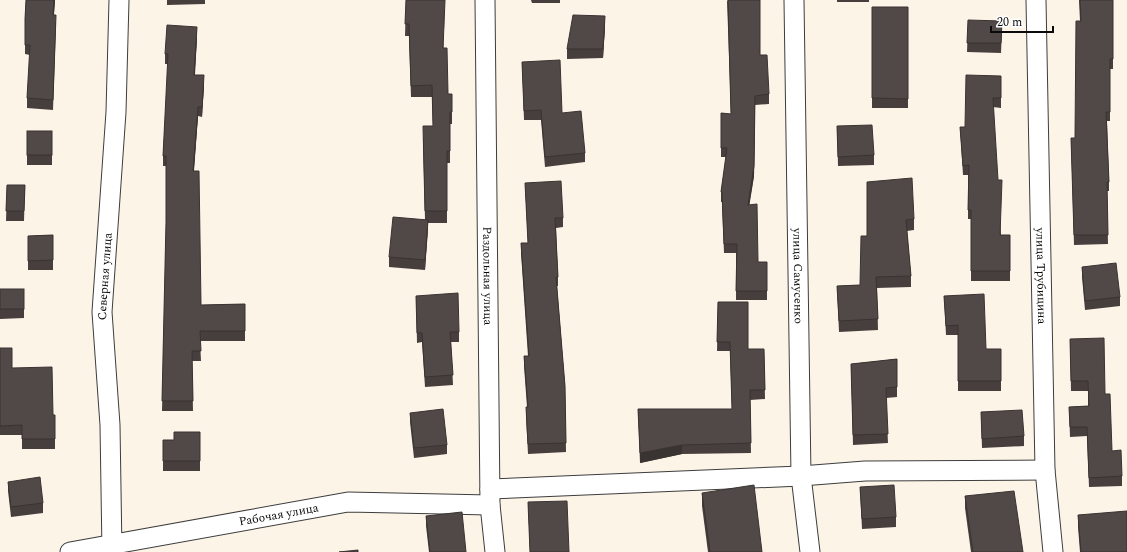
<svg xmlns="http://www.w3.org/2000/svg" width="1127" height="552" font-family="Spectral,serif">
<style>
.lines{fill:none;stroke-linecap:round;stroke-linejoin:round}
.street-casing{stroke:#3d3d3d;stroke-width:21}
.street{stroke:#fff;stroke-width:19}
.wall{fill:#463f3d}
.shaded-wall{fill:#393332}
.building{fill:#514947;stroke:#393332}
.labels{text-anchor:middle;stroke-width:4;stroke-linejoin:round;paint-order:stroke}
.street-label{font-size:12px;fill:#0a0a0a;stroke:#fff}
</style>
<rect width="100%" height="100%" fill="#fdf4e8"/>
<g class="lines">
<defs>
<g id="street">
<path id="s1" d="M485,0L490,505L495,552"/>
<path id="s2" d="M794,0L801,476L810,552"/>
<path id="s3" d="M1036,0L1045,470L1053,552"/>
<path d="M490,489L801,476L865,471L1045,470"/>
<path id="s4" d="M70,552L348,502L490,505"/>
<path id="s5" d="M112,552L110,425L102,312L116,112L119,0"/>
</g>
</defs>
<use href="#street" class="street-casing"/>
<use href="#street" class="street"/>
</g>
<g class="wall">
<path d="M26,0H55L54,15L56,24L53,110L27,108V98L30,55L25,54V19Z"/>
<path d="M167,0H205V4L167,5Z"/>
<path d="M406,0L443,48L448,94L452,112V124H450V163H447V223H428L425,270L389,267V257L425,220L423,138L433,126L432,97H411L409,36H405Z"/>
<path d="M531,0H560V3H532Z"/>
<path d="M727,0L760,55L769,94V104L755,105L754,176L749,205L758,262H767V300H736V253H724L722,202H721V192L726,157H721V113L731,114Z"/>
<rect x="837" y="0" width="32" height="2"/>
<path d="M1079,0H1113V69H1110V121H1107L1109,182V191H1107L1108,244L1074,245L1071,138H1075L1080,21Z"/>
<rect x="872" y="7" width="36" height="101"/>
<path d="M968,20L1002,30L1001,53L967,52Z"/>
<path d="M605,26L603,58L567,59V49Z"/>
<path d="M197,37L195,75L204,85L202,117L198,116L194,171L201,305L245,304V341H200L201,361H192L193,411H162L166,226V166H163V156L168,64H165V54Z"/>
<path d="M522,62L562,113L585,153V162L545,167L541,120H524Z"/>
<path d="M1001,86V108L993,107L1001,235H1010V281H971V219H968V175H963L960,127H965Z"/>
<path d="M837,126L874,155V165L838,166Z"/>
<rect x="27" y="131" width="25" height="34"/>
<path d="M867,182L914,219V230L907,231L911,276V287L877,288L878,330L839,332L837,286L860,285L867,236Z"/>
<path d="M525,183L563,218V227L556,228L558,277V286H557L565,386L566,452L528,454L526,416V407H527L524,366V356H528L521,253V243H528Z"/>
<path d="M7,185H25L24,221H6Z"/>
<path d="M53,235V270H28V236Z"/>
<path d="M1082,267L1120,297V306L1085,310L1082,277Z"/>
<path d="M0,289H24V318L0,319Z"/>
<path d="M416,296L459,332V342H451L453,385L425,387L422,342L417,343Z"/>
<path d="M944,296L986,349H1001V391H958V335H946Z"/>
<path d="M718,302L748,349H764L765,399L750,400L751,453L682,454L640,463L638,409H732L730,351H717Z"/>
<path d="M1070,339L1105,394L1112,451L1122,476V486L1089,487L1087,436L1070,437L1069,407L1088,406V391H1071Z"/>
<path d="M0,348L12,368L53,415H55V449H22V435H0Z"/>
<path d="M897,359V397L886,398L888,443L853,445L851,364Z"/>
<path d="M981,412L1024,436V446L982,448Z"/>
<path d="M410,413L447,445V454L414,458L410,422Z"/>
<path d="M200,432V471H163V440H174Z"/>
<path d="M8,482L43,503V513L11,517L8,491Z"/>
<path d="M860,487L896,517V527L862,529Z"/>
<path d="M702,493L762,552H708L702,506Z"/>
<path d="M965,496L1023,552H971L965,508Z"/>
<path d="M528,502L569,552H530Z"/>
<path d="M1078,515L1127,552H1080L1078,527Z"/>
<path d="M426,516L466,552H429L426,526Z"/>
</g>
<g class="shaded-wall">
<path d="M54,0H55L53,24V15Z"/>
<path d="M445,0L443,60V48Z"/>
<path d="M605,16V26L603,58V49Z"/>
<path d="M197,27V37L194,84V75Z"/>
<path d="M204,75V85L202,117V107Z"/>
<path d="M755,96L754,176L748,214V205Z"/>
<path d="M198,107V116L193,181V171Z"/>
<path d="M428,220V230L425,270V260Z"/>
<path d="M682,445V454L640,463V453Z"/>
</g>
<g class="building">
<path d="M26,0H54L53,15H56L53,100L27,98L30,45H25V19Z"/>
<path d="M406,0H445L443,48H447L448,94H452V112H450V151H447V211H425L423,126H433L432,85L411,86L409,24H405Z"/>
<path d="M728,0H760V55H767L769,94L755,96L754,166L748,205L757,204L758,262H767V291H736L737,244H724L722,192H721L727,148H721V113L731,114Z"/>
<path d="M1080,0H1113V59H1110V112H1106L1109,182H1107L1108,235H1074L1071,138H1075L1076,21H1081Z"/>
<path d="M872,7H908V99L872,98Z"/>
<path d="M573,15L605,16L603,49H567Z"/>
<path d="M968,20L1002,21L1001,43H967Z"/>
<path d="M167,25L197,27L194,75H204L202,107H198L193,171H199L201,305L245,304V331H200L201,351H192L193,401H162L166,222V156H163L168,54H165Z"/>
<path d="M560,60L562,113L581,111L585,153L545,157L541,110L524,111L522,62Z"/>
<path d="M966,75L1001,76V98H993L998,180H1002L1000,235H1010V271H971V210H968L969,165L963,166L960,127H965Z"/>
<path d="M872,125L874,155L838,157L837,126Z"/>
<rect x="27" y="131" width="25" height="24"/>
<path d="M912,178L914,219L906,220L911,276L876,277L878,319L839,321L837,286L860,285L861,236H867V182Z"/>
<path d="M561,181L563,218H555L558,277H556L565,386L566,443L528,444L526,407H528L524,356H529L521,243H528L525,183Z"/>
<path d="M7,185H25L24,211H6Z"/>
<path d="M393,217L428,220L425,260L389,257Z"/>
<path d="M53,235V260L28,261V236Z"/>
<path d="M1116,263L1120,297L1085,301L1082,267Z"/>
<rect x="0" y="289" width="24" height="20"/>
<path d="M458,293L459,332H450L453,375L425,377L422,333H417L416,296Z"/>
<path d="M984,294L986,349H1001V381H958V325L946,326L944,296Z"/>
<path d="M718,302H748V349H764L765,390H750L751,443L682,445L640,453L638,409H732L730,342H717Z"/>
<path d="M1104,338L1105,394H1110L1112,451L1121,450L1122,476L1089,478L1087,427H1070L1069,407L1089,406L1088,381H1071L1070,339Z"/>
<path d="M0,348H12V368L52,367L53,415H55V439H22V425L0,426Z"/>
<path d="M897,359V387L886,388L888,434L853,435L851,364Z"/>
<path d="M443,409L447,445L414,448L410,413Z"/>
<path d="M1022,410L1024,436L982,439L981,412Z"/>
<path d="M174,432H200V461H163V440H174Z"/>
<path d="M40,477L43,503L11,507L8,482Z"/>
<path d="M754,485L762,552H710L702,493Z"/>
<path d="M894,485L896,517L862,519L860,487Z"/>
<path d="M1014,491L1023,552H973L965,496Z"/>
<path d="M567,501L569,552H530L528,502Z"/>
<path d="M1127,511V552H1081L1078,515Z"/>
<path d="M462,512L466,552H430L426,516Z"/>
<path d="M358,550V552H339Z"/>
</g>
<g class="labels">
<g class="street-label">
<text dy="4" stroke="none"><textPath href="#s5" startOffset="276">Северная улица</textPath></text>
<text dy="4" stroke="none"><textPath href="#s1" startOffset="276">Раздольная улица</textPath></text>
<text dy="4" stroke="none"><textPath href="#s2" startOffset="276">улица Самусенко</textPath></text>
<text dy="4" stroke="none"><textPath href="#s3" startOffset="276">улица Трубицина</textPath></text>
<text dy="4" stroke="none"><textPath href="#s4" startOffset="212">Рабочая улица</textPath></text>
</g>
</g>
<path d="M991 26v6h62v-6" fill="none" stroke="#0a0a0a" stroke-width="2"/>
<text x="997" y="26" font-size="12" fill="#0a0a0a" stroke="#ffffff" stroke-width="3" paint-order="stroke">20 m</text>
</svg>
